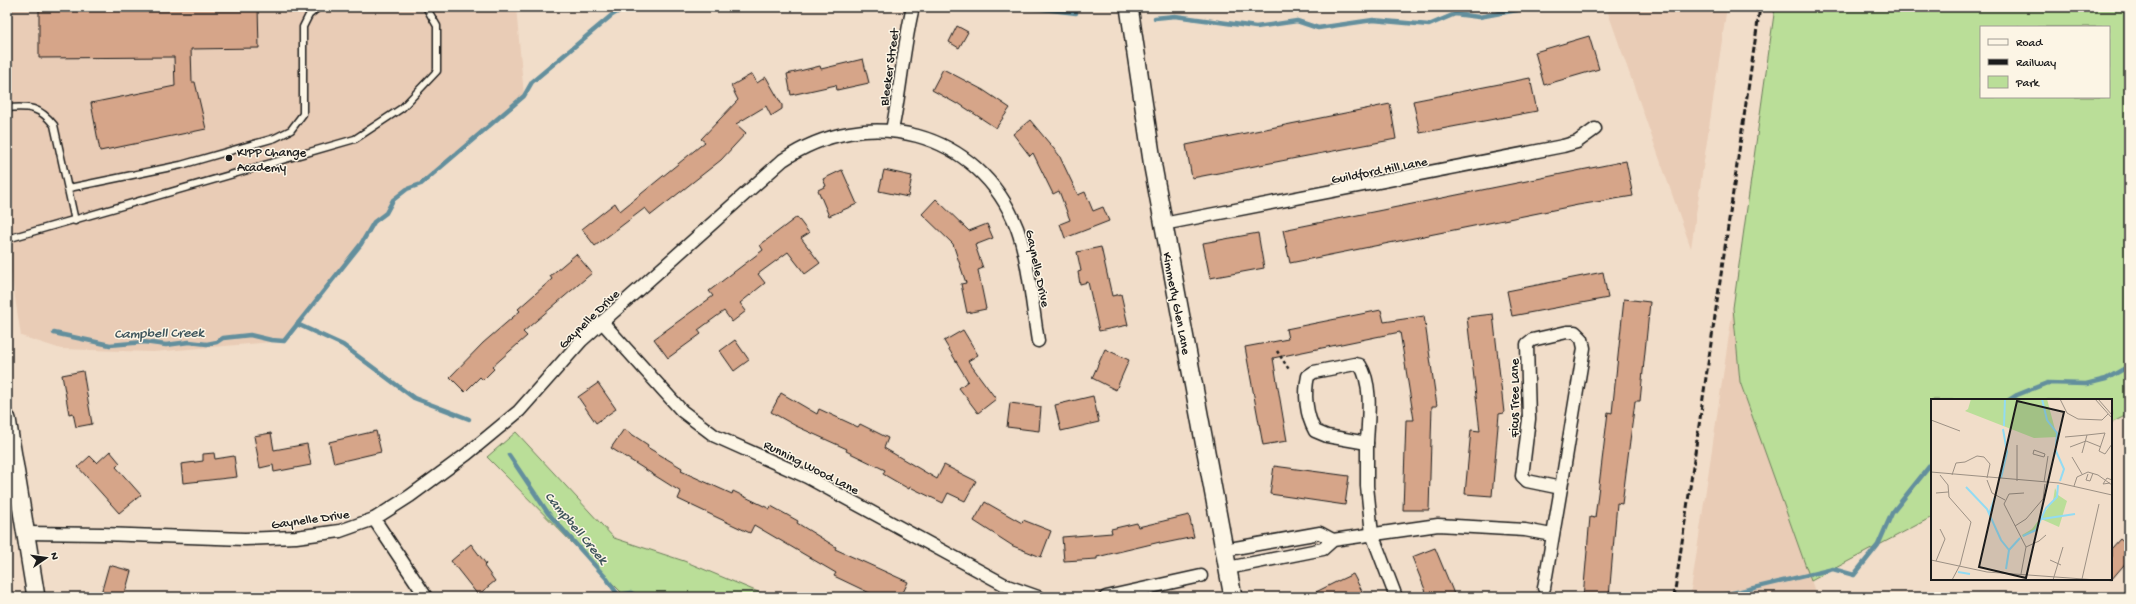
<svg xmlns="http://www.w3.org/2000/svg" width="2136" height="604" font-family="'Gochi Hand',sans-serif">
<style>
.built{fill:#e9ccb6}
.green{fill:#bade98;stroke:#6b7d5a;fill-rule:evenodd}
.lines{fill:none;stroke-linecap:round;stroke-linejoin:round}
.stream{stroke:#638f9d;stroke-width:4.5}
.building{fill:#d6a589;stroke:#1c1c1c}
.lane-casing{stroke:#1c1c1c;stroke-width:9}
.street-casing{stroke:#1c1c1c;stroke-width:15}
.secondary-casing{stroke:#1c1c1c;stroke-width:20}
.path{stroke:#1c1c1c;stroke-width:2.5;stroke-dasharray:3 3;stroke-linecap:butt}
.lane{stroke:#fcf5e5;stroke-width:6}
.street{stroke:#fcf5e5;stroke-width:12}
.secondary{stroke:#fcf5e5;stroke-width:17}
.rail{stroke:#1c1c1c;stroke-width:3;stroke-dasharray:6 3;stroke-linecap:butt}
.poi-dot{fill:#1c1c1c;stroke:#fcf5e5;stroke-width:1.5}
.labels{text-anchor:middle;stroke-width:3;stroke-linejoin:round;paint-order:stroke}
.street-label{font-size:13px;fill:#1c1c1c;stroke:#fcf5e5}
.poi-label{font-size:13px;fill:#1c1c1c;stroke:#fcf5e5;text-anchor:start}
.water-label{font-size:14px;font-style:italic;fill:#3f555c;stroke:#fcf5e5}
.inset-river{fill:none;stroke:#92dbf3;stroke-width:2}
.inset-road{fill:none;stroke:#9c9084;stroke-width:1}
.view{fill:#1c1c1c;fill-opacity:0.15;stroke:#1c1c1c;stroke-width:2}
.inset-edge{fill:none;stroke:#1c1c1c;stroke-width:2}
</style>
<rect width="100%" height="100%" fill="#f1ddc9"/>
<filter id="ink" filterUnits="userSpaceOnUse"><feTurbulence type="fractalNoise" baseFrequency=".025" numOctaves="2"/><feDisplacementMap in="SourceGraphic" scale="8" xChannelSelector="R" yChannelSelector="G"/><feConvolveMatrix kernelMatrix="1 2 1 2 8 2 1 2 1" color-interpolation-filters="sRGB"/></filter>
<g filter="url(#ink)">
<g class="built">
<path d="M7,7H516L524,96L421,184L407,189L393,200L386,213L374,222L361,244L284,341L153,352L61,349L21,336L7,246Z"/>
<path d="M1606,7H1727L1691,248Z"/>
<path d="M1733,308L1740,382L1817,597H1690Z"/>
</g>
<g class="green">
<path d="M1775,7H2129V414L2111,423V400H1932V517L1811,581L1740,382L1733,308ZM1981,27H2109V97H1981Z"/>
<path d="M516,432L614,538L684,561L770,597H639L623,594L487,457Z"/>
</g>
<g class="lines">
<g class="stream">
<path d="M1027,7L1076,13"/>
<path d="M1155,18L1175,16L1256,27L1297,21L1318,28L1373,20L1429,25L1455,14L1479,17L1517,10L1522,7"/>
<path d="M297,324L343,345L414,398L469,419"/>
<path d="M54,333L110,345L144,342L166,345L189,342L207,344L217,342L223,338L250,335L271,340L284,341L361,244L374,222L386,213L393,200L407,189L421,184L524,96L532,82L612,15L626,7"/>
<path d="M2009,400L2017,395L2047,383L2086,384L2106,379L2129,366"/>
<path d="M509,455L548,513L607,579L618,595L631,593L638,597"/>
<path d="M1692,596H1720L1833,569L1854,575L1878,545L1892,513L1932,463"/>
</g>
</g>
<g class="building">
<path d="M39,7H258L259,48L191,49L192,82H195L206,129L100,151L91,103L175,86L174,57L39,58Z"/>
<path d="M957,26L968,32L959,48L949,42Z"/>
<path d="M1589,36L1599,69L1544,85L1535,52Z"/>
<path d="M863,59L869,83L837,90L836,85L791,95L787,74L820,66L821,69Z"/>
<path d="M943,69L983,90L1010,108L996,128L958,103L957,104L932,90Z"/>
<path d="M752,74L757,83L766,77L782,105V109L771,116L766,106L736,124L746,133L721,160L651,215L645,208L595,246L582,229L615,203L620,211L705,142L701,139L738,100L731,86Z"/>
<path d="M1530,78L1537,111L1420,133L1413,101Z"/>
<path d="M1390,104L1396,139L1192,178L1186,145Z"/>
<path d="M1030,120L1059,155L1078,195L1085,192L1093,211L1103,207L1109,221L1065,238L1060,224L1070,220L1059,191L1053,194L1033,153L1030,156L1013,134Z"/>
<path d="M1626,161L1633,196L1578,205L1290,263L1283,230Z"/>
<path d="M842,170L857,204L829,216L818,190L826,186L823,179Z"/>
<path d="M884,170L912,176L908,197L879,191Z"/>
<path d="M936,199L969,231L987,224L993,238L975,245L983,268L978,270L986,309L967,313L961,284L966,283L953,244L922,214Z"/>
<path d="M797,217L809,233L801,238L820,263L805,274L788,252L758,274L765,283L740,303L746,311L732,322L724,311L698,330L701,334L668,358L654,339L713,296L709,291L763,250L760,245Z"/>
<path d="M1258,233L1264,268L1210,278L1203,243Z"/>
<path d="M1101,247L1112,296L1121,294L1128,325L1099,331L1088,282L1080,284L1078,272L1081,271L1077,252Z"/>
<path d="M576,254L592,273L523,332L527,336L492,367L494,369L483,380L480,377L465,392L450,377L483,343L520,311L518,309L552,279L550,276Z"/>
<path d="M1603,272L1608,298L1512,316L1507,291Z"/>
<path d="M1624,299L1650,302L1640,401H1635L1622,504L1617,503L1609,597H1583L1590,517L1595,518L1608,412L1612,413Z"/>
<path d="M1381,310L1384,322L1424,316L1437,406H1432L1429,510H1403L1406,420H1414L1400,332L1273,358L1287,441L1263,445L1245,347L1288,339L1286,329Z"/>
<path d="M1493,314L1504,413L1499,414L1492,496L1465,494L1471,430L1480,431L1467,317Z"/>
<path d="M963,330L978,355L968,361L996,399L978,413L959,388L968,381L944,341Z"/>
<path d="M735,340L749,360L734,371L720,351Z"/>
<path d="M1105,349L1129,360L1116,390L1092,378Z"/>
<path d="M83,371L92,424L76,427L73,413L69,414L62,375Z"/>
<path d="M598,383L616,409L596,423L578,397Z"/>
<path d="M781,393L817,414L819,409L858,427L860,424L888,438L884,448L937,479L944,465L976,481L965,501L948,493L943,503L910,487L909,489L883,474L885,470L846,451L847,449L796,426L771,412Z"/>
<path d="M1093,396L1099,422L1061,431L1055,405Z"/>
<path d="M1010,403L1041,407L1039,431L1007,427Z"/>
<path d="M624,429L648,445L647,447L682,468L681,471L732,494L733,491L770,509L771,506L798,521L797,523L836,547L835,549L908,582L901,597H878L834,576L836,573L754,525L750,533L678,499L681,492L611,448Z"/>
<path d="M376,431L381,452L334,463L329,442Z"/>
<path d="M271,433L274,450L307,444L311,465L274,472L273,465L260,468L254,436Z"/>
<path d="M110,451L120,463L116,467L141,495L119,513L78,467L90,456L97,463Z"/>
<path d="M214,453L215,459L234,456L237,477L183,483L181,464L203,461V454Z"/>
<path d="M1274,466L1349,476L1345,505L1270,494Z"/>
<path d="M985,502L1022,523L1023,520L1051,531L1041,557L1013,546L974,521Z"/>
<path d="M1189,515L1194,537L1160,544V542L1097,557V559L1064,561L1062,537L1112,533L1111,529L1137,523L1138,527Z"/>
<path d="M2120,539L2129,547V559L2111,580V549Z"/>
<path d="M471,544L486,564L484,566L495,581L478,595L451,561Z"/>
<path d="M1435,548L1452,589L1455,597H1428L1412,557Z"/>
<path d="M109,565L131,571L124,597H100Z"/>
<path d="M1353,574L1365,597H1306L1340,580Z"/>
</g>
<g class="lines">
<defs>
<g id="lane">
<path d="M7,108C29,106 40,107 54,125L75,221"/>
<path d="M69,188L181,165L275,138L291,130L303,114V27L309,15L319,7"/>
<path d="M7,239L355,139L402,108L437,71V26L426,7"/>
</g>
<g id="street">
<path d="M892,130C901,89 903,47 913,7"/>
<path d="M1163,224L1563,146L1577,142L1595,129"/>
<path d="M602,322L682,411L715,436L807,477L1007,586L1038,597"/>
<path d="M1567,332H1575L1582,339L1584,348L1561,488L1527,481L1522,476L1529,419L1527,344L1532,340Z"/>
<path d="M1355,364L1360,365C1373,385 1368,419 1367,443L1327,436L1315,431C1306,415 1304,394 1308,376L1314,372Z"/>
<path d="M1367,443V486L1372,534L1396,597"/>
<path d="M374,519L426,597"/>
<path d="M26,533L102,534L245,539L296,537L340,531L374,519L410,496L467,454L519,411L581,341L783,160C867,103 979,130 1017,228C1029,261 1032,305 1038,341"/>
<path d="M1224,550L1320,533L1333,540"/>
<path d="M1228,568L1323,549L1333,540L1438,525L1525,530L1552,535"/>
<path d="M1544,588L1561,488"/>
<path d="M1106,597L1201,576"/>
</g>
<g id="secondary">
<path d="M1129,7L1153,167L1233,597"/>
<path d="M7,419L36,597"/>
</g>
</defs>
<use href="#lane" class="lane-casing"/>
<use href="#street" class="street-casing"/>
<use href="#secondary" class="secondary-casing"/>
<path class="path" d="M1277,351L1290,371"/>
<use href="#lane" class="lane"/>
<use href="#street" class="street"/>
<use href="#secondary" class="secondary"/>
<path class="rail" d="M1674,597L1760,7"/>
</g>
</g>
<circle class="poi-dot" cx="229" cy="158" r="4"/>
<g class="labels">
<g class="street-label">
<text transform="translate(888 67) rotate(-82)" y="5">Bleeker Street</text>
<text transform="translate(1379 169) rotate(-11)" y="5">Guildford Hill Lane</text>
<text transform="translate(1039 268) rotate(78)" y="5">Gaynelle Drive</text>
<text transform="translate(1178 303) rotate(79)" y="5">Kimmerly Glen Lane</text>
<text transform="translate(588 318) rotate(-44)" y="5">Gaynelle Drive</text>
<text transform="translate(1513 398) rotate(-90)" y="5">Ficus Tree Lane</text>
<text transform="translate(812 466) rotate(27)" y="5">Running Wood Lane</text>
<text transform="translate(310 518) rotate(-8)" y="5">Gaynelle Drive</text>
</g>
<g class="poi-label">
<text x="237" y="156">KIPP Change<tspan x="237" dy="15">Academy</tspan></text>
</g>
<g class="water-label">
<text transform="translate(159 332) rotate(-1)" y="5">Campbell Creek</text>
<text transform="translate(577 527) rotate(50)" y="5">Campbell Creek</text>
</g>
</g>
<g transform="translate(1931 399)">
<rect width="181" height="181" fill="#f1ddc9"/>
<path d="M40,0H116L126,38L103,39L34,12L37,10ZM124,89L127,96L136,102L128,128L110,120L105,130L92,138L91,136L101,130L122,102Z" fill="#bade98"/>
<path class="inset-river" d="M111,0L116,21L126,34L125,47M73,27L74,0M124,50L133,70L129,82M70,79L76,53L72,30M35,88L56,110L70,141L78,151M58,115L64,98M111,120L144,115M92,137L105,131L115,109L126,98L127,86M75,170L78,151L89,139M27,173L39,175"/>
<path class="inset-road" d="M129,0L136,14L147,20L171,21L177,15M164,0L181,19M167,0L181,16M0,21L29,32M134,38L156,36M155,42L170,48M139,48L155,42M103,51L114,55L113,58L102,55ZM151,54L156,36L174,34L168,52L174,55L181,45M141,58L151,75M0,73L128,84L181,96V111M157,75L155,81L159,82L162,74M9,76L17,86L18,98L40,123L29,166L21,181M21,76L25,64L34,63L46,57L53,58L59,65L56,79M56,81L61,94L74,101M86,82V46M113,83L117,57M179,84L172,85L176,79L181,81M143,87L146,78L157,73L167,76L181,86M5,94L17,93M84,127L95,120L112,100L114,85M95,148L108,142L115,136M0,161L56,173L166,181M119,161L130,166M5,162L14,140L9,130M90,175L95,148L73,105L78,95L93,94M151,180L168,105M122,181L132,148"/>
<path class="view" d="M86,2L133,13L95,179L48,168Z"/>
<rect width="181" height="181" class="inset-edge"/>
</g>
<rect width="2136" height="604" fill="none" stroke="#fcf5e5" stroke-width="24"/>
<rect x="12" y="12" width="2112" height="580" fill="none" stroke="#1c1c1c" stroke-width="1.5" filter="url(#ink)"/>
<rect x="1980" y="26" width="130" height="72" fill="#fcf5e5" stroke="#a29e95"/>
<rect x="1988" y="39" width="20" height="6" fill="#fcf5e5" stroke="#a29e95"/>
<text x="2016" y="46" font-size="12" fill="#1c1c1c">Road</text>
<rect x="1988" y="59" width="20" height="6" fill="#1c1c1c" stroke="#a29e95"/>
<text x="2016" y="66" font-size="12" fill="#1c1c1c">Railway</text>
<rect x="1988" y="76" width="20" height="12" fill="#bade98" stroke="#a29e95"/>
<text x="2016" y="86" font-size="12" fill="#1c1c1c">Park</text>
<g transform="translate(46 558) rotate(77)" stroke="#fcf5e5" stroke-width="3" paint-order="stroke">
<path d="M0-3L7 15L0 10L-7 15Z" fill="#1c1c1c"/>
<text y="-6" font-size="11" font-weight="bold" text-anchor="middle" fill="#1c1c1c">N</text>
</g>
</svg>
